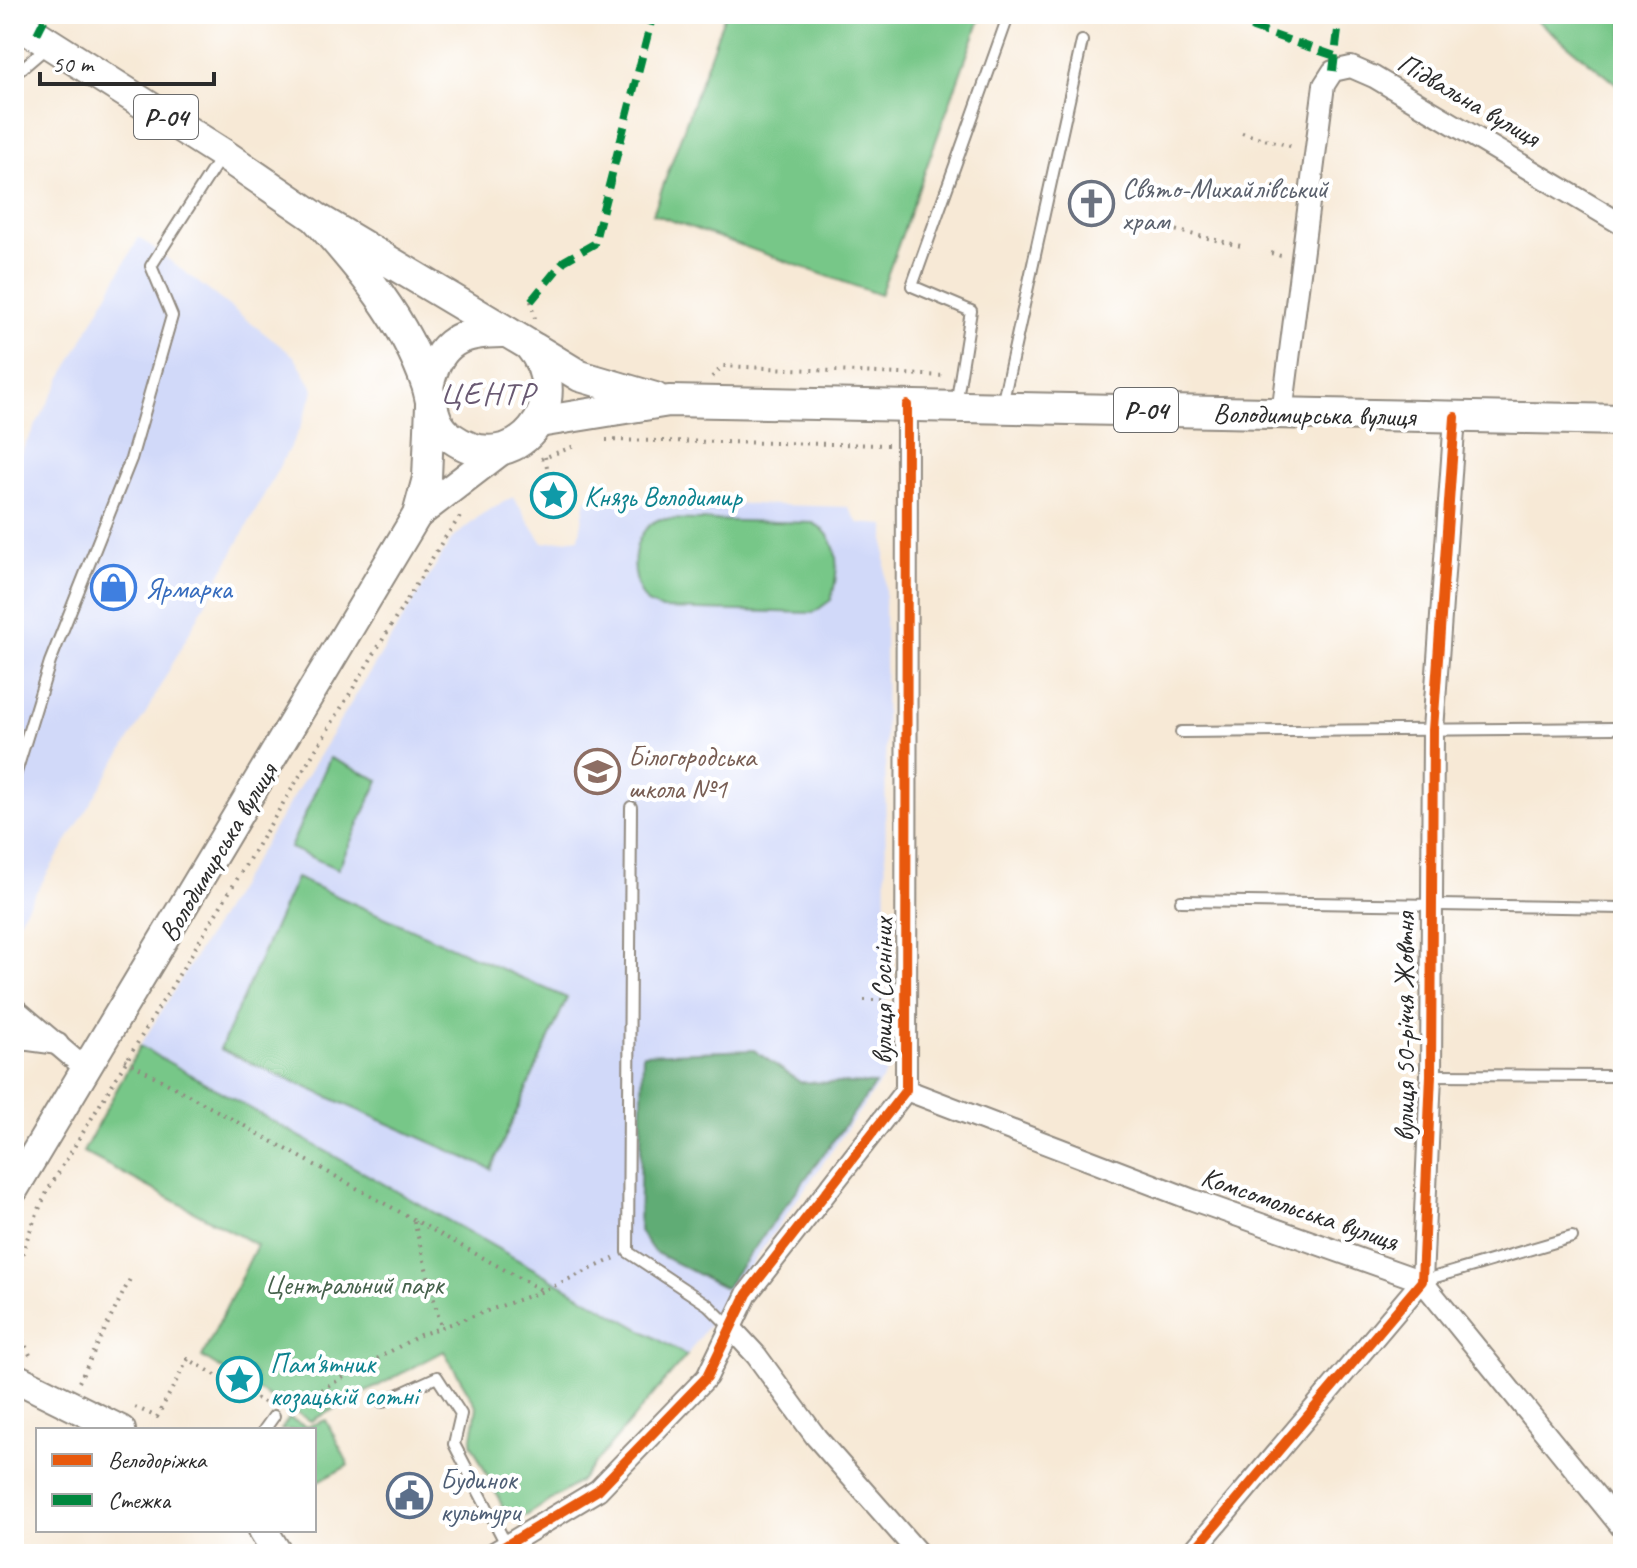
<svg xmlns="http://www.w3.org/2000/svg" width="1637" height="1568" font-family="Caveat,sans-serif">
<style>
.built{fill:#d1d9f9}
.green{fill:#77c788;stroke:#51795a;stroke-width:2}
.forest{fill:#61ac74;stroke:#466c50;stroke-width:2}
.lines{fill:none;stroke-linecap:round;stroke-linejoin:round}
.service-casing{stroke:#918a80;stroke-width:14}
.minor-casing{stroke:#918a80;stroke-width:24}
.secondary-casing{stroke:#918a80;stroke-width:32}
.primary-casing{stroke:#918a80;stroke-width:34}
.path{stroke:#918a80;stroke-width:4;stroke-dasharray:2 6;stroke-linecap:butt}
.service{stroke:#fff;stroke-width:10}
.minor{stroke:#fff;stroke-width:20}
.secondary{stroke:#fff;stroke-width:28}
.primary{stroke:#fff;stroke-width:30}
.quiet{stroke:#00873e;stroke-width:8;stroke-dasharray:16 8;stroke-linecap:butt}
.cycleway-casing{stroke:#fff;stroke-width:15}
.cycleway{stroke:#e8590c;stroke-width:10}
.labels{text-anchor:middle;stroke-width:8;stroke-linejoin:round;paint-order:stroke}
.shield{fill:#fff;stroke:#6b6b6b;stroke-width:2}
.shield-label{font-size:26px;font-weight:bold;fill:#2b2b2b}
.street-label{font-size:28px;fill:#2b2b2b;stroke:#fff}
.worship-label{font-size:28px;fill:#5b616d;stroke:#fff;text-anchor:start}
.culture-label{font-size:28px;fill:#0d838f;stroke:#fff;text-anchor:start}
.shop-label{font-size:28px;fill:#366cbe;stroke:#fff;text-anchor:start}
.education-label{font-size:28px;fill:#785e54;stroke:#fff;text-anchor:start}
.park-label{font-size:28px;fill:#46624c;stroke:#fff}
.service-label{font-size:28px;fill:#4e5e75;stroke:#fff;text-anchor:start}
.quarter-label{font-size:32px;letter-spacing:2px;fill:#695972;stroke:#fff}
</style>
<rect width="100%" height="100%" fill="#fff"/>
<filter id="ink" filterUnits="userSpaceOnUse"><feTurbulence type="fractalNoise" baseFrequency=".0125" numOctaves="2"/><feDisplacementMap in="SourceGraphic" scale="16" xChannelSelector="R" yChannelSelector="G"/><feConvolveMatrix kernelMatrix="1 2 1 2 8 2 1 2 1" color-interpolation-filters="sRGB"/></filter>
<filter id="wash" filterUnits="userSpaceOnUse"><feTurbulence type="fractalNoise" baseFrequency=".006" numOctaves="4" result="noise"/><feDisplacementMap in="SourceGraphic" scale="32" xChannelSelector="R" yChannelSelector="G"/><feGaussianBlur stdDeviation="1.8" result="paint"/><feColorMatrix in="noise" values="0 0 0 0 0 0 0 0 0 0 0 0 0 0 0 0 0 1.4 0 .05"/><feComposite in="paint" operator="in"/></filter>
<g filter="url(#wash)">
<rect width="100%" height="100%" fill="#f7e9d6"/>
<g class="built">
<path d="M139,237L294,356L314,390L299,430L147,711L14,928V465Z"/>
<path d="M513,497L543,543L579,538L586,499L848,507L858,523L885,525L886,1074L687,1355L140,1046L452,539L482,514Z"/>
</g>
<g class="green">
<path d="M725,14H982L880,295L653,214Z"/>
<path d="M1529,14H1623V89Z"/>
<path d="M660,519L813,523C842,537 839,573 831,600L813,613L662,609L647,603C628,579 629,531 660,519Z"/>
<path d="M330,758L379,780L338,869L290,848Z"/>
<path d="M296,878L567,998L491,1169L220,1049Z"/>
<path d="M140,1046L686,1355H687L579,1482L526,1516L507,1515L471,1443L477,1407L444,1351L311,1421L254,1388L256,1379L251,1370L242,1367L231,1375L202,1357L257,1245L83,1152Z"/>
<path d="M289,1418L306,1427L326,1420L349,1465L314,1484V1430H281Z"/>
</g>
<path class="forest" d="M754,1050L800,1082L875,1084L725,1288L654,1252L639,1231L643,1054Z"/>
</g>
<g filter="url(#ink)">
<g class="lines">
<defs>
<g id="service">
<path d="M14,67L20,70L47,47"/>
<path d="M956,405L971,311L912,286L1009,14"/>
<path d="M1002,405L1082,41"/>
<path d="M1181,732L1613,728"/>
<path d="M14,779L50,662L131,459L172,316L151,266L222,155"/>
<path d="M631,807L628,1252L708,1305L730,1327"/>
<path d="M1181,901L1623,908"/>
<path d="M1431,1075L1610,1076"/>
<path d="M1422,1281L1572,1237"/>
<path d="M382,1402L437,1377L461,1414L454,1444L507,1546"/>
<path d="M264,1430L274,1416"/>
</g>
<g id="minor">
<path d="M1282,414L1324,85L1333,71L1351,67L1374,77L1623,225"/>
<path d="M14,1008L87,1070"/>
<path d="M14,1038L58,1044"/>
<path d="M906,1090L1193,1200L1422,1281L1623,1529"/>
<path d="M732,1329L756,1355L816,1437L919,1554"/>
<path d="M492,1554L598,1490L707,1377L747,1294L906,1090L907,405"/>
<path d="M1191,1554L1422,1281L1431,1075L1433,730L1455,417"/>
</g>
<g id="secondary">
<path d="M417,515L503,449"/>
<path d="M14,1189L417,515L427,478L430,405"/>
<path d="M14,1377L121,1430"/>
<path d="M263,1530L278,1554"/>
</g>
<g id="primary">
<path d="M14,21L223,154L315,217L529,345C579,403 514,482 452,438C432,425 433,404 427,385C405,320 360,267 315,217"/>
<path d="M534,348L580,376L655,398"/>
<path d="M428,387C438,340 462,331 507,332"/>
<path d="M539,422L669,401L1623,420"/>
</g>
</defs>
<use href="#service" class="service-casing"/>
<use href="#minor" class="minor-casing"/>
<use href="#secondary" class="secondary-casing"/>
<use href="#primary" class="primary-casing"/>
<g class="path">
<path d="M1242,133L1294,147"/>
<path d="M1137,221L1245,247"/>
<path d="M1271,253L1281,256"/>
<path d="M531,301L535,319"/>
<path d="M712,377L723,366L946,376"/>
<path d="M606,440L889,445"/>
<path d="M545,457L553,496"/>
<path d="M541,459L577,445"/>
<path d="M864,1000H886"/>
<path d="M125,1060L543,1291"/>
<path d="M414,1221L441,1327"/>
<path d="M30,1355C1,1299 22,1244 48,1190L442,542L462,514"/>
<path d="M79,1382L130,1279"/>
<path d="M135,1407L157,1417L188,1359L264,1403"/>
<path d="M286,1409L420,1335L543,1291L615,1258"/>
</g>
<use href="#service" class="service"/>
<use href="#minor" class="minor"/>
<use href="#secondary" class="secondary"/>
<use href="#primary" class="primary"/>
<g class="quiet">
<path d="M1231,14L1253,28L1335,56"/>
<path d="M37,34L47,14"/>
<path d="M1333,71L1340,14"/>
<path d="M531,301L564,261L594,244L653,14"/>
</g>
<defs>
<g id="cycleway">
<path d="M492,1554L598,1490L707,1377L747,1294L906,1090L907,405"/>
<path d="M1191,1554L1422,1281L1431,1075L1433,730L1455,417"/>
</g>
</defs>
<use href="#cycleway" class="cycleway-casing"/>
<use href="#cycleway" class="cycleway"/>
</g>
</g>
<defs>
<symbol id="church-ring" viewBox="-11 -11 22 22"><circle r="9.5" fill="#fff" stroke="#6b7280" stroke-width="1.5"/><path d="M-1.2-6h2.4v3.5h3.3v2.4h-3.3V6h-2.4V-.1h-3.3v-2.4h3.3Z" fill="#6b7280"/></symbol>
<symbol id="sight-ring" viewBox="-11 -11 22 22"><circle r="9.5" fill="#fff" stroke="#0f9aa8" stroke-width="1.5"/><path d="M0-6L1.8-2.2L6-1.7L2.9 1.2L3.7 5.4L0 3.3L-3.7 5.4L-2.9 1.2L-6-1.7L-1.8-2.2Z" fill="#0f9aa8"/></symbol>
<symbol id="shop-ring" viewBox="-11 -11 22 22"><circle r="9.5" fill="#fff" stroke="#3f7fe0" stroke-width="1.5"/><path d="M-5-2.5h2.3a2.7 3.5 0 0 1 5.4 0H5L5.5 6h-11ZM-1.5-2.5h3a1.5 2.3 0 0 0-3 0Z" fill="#3f7fe0"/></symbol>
<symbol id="school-ring" viewBox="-11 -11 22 22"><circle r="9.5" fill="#fff" stroke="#8d6e63" stroke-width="1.5"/><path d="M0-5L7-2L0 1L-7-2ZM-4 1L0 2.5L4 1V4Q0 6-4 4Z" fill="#8d6e63"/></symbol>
<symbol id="civic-ring" viewBox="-11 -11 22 22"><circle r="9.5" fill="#fff" stroke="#5c6f8a" stroke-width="1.5"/><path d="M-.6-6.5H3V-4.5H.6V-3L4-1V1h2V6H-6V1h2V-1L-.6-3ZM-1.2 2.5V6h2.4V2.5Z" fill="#5c6f8a"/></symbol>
</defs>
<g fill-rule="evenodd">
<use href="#church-ring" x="1066" y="178" width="51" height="51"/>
<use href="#sight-ring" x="528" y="470" width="51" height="51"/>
<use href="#shop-ring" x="88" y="562" width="51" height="51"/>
<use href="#school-ring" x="572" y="746" width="51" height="51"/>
<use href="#sight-ring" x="214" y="1354" width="51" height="51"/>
<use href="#civic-ring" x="384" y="1470" width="51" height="51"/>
</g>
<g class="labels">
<g class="shield">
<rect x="134" y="95" width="64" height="44" rx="6"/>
<rect x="1114" y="388" width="64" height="44" rx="6"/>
</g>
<g class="shield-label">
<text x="166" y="126">Р-04</text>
<text x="1146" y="419">Р-04</text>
</g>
<g class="street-label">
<text transform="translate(1469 99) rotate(30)" y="10">Підвальна вулиця</text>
<text transform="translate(1314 414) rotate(1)" y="10">Володимирська вулиця</text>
<text transform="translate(217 852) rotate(-59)" y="10">Володимирська вулиця</text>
<text transform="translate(882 991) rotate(-90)" y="10">вулиця Сосніних</text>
<text transform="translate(1404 1027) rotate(-90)" y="10">вулиця 50-річчя Жовтня</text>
<text transform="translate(1300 1208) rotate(19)" y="10">Комсомольська вулиця</text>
</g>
<g class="worship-label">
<text x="1122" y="198">Свято-Михайлівський<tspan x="1122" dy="32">храм</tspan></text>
</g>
<g class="culture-label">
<text x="584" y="506">Князь Володимир</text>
<text x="270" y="1373">Пам'ятник<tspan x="270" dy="32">козацькій сотні</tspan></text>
</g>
<g class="shop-label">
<text x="145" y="598">Ярмарка</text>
</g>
<g class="education-label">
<text x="628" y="766">Білогородська<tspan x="628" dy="32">школа №1</tspan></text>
</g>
<g class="park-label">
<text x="354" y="1294">Центральний парк</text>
</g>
<g class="service-label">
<text x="440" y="1489">Будинок<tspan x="440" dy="32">культури</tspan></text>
</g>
<g class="quarter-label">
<text x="488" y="404">ЦЕНТР</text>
</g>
</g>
<rect width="1637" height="1568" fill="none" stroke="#fff" stroke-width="48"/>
<rect x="36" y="1428" width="280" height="104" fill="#ffffff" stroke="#aaaaaa" stroke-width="2"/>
<rect x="52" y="1454" width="40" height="12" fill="#e8590c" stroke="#aaaaaa" stroke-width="2"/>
<text x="108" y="1468" font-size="24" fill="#2b2b2b">Велодоріжка</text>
<rect x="52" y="1494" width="40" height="12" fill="#00873e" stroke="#aaaaaa" stroke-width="2"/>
<text x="108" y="1508" font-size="24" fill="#2b2b2b">Стежка</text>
<path d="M40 72v12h174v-12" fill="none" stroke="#2b2b2b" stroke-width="4"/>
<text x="52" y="72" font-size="24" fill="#2b2b2b" stroke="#ffffff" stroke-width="6" paint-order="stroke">50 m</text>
</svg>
